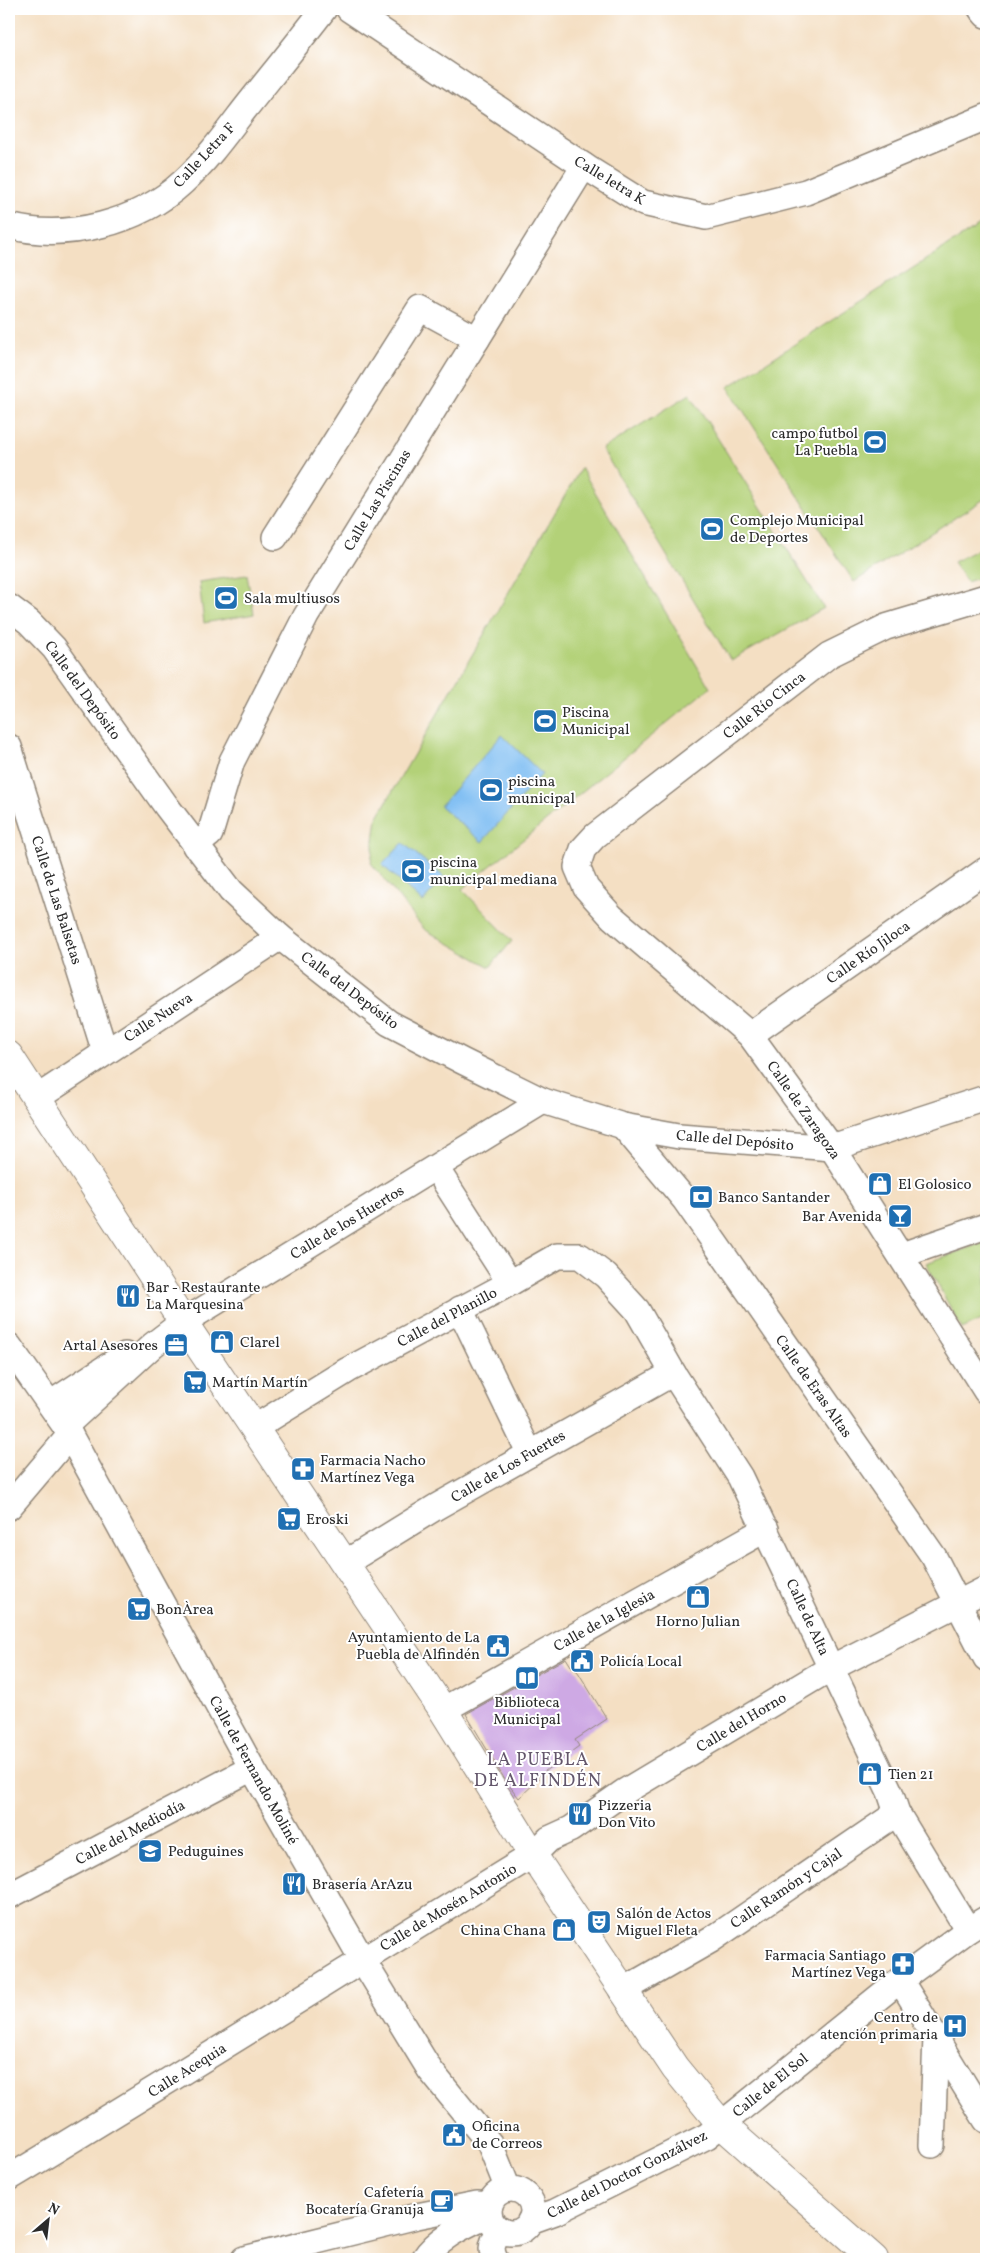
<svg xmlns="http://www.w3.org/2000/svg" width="995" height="2268" font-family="Vollkorn,serif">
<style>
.green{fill:#b3d178;stroke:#6f7e52}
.water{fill:#7fbef3;stroke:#55748f}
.building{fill:#cea9e4}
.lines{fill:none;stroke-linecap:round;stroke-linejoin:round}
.minor-casing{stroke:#908577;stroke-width:28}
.highway-casing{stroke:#908577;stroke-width:30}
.minor{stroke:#fff;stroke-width:25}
.highway{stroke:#fff;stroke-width:28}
.labels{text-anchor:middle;stroke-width:4;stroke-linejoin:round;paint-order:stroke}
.street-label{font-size:15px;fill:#2b2b2b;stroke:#fff}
.poi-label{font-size:15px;fill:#2b2b2b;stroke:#fff;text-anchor:start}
.quarter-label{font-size:18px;letter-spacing:1px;fill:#64576c;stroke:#fff}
</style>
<rect width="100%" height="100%" fill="#fff"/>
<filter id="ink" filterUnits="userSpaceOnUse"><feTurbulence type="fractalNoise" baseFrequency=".02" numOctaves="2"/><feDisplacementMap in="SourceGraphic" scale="10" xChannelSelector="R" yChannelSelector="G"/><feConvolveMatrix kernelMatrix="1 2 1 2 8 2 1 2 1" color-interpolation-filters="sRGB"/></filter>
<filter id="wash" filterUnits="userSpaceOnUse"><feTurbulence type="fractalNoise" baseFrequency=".0096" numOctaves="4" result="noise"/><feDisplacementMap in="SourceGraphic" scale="20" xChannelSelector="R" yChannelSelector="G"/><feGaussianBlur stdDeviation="1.12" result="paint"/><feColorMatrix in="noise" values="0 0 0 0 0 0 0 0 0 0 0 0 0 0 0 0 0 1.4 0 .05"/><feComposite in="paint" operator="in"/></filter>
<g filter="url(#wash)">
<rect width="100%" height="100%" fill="#f4dfc3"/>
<g class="green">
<path d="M986,221V498L854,582L728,387Z"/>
<path d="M690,394L824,608L731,661L602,449Z"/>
<path d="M581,468L710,688L462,889L512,941L490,967L424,929L371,863L377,818Z"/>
<path d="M986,545V575L967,582L953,562Z"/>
<path d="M247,575L254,614L204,623L199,582Z"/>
<path d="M986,1242V1318L962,1329L926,1263Z"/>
</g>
<g class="water">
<path d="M502,735L542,774L482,842L440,806Z"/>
<path d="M403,843L444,877L423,902L382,865Z"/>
</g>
<g id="blocks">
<path class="building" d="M566,1658L571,1666L578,1672L607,1719L575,1740L579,1746L537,1777L539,1779L519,1798L505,1780L466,1714Z"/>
</g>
</g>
<g filter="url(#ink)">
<use href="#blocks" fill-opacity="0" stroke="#908577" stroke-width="1"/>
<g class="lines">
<defs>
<g id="minor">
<path d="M349,9L584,166L643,203L706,217L806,192L986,117"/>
<path d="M981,9L986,15"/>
<path d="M9,226C66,241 139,223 183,182C206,161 225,135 244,110C271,76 298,43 324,9"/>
<path d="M275,537L420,308L477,339"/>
<path d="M986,597L886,627L829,655L595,836L583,849L577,867L586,888L612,917L750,1035L832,1148L986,1391"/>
<path d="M9,607L29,622L54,648L167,807L231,891L280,937L389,1023L462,1061L543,1101L623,1126L679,1136L832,1148L986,1098"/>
<path d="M9,747L105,1052"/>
<path d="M195,846L210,834L232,761L306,616L584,166"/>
<path d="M750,1035L986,870"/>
<path d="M37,1098L280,937"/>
<path d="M623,1126L685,1200L934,1557L986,1658"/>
<path d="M436,1168L510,1283"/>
<path d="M902,1255L986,1226"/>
<path d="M460,1309L530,1454"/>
<path d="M9,1346L65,1426L252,1768L362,1959L430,2070L490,2144L508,2189"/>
<path d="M50,1404L125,1355"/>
<path d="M250,1421L259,1425L348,1370L510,1283L557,1256H580L606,1276L637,1310L673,1373L740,1477L890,1792L897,1813L968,1930"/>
<path d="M65,1426L153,1345L183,1322L543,1101"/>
<path d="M9,1507L70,1435"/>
<path d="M345,1563L436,1507L673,1373"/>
<path d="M443,1710L766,1529"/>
<path d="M9,1896L252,1768"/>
<path d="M900,1980L986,2120"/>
<path d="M622,1991L711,1940L897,1813"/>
<path d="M932,2145L936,2037"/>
<path d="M9,2178C185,2072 358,1962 533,1855L549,1839L571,1829L624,1792L831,1668L986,1589"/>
<circle cx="511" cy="2211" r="22"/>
<path d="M530,2221L555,2212L707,2136L900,1980L968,1930L986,1919"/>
<path d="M244,2259L417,2216L477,2204L490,2205"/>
<path d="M424,2259C438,2237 466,2225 489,2214"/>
<path d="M495,2259C489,2248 493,2239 501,2230"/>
</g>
<path id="highway" d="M9,1056L183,1322L443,1710L533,1855L675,2068L721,2124L874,2259"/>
</defs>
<use href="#minor" class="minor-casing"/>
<use href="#highway" class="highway-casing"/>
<use href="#minor" class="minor"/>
<use href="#highway" class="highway"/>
</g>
</g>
<defs>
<symbol id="stadium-square" viewBox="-11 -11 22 22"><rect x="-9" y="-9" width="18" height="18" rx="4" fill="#1f6fb2" stroke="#fff"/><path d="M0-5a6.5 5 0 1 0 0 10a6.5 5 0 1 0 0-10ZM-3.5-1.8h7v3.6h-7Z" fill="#fff"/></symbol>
<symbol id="shop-square" viewBox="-11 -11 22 22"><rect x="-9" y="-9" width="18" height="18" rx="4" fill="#1f6fb2" stroke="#fff"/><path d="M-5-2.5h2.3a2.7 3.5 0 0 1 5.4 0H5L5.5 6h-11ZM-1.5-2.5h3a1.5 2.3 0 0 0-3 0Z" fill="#fff"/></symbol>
<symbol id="bank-square" viewBox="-11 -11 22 22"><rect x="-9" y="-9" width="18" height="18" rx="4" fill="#1f6fb2" stroke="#fff"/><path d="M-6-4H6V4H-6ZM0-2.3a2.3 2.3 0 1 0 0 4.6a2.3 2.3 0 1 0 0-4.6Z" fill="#fff"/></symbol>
<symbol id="bar-square" viewBox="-11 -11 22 22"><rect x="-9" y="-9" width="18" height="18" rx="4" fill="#1f6fb2" stroke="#fff"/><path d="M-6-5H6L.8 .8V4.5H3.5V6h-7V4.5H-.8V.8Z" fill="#fff"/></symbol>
<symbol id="restaurant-square" viewBox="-11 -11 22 22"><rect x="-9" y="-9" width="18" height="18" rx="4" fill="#1f6fb2" stroke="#fff"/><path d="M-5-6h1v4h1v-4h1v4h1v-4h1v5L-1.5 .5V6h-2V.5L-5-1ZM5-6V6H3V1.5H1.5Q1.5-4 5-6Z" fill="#fff"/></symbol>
<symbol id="office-square" viewBox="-11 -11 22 22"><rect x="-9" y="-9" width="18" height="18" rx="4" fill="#1f6fb2" stroke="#fff"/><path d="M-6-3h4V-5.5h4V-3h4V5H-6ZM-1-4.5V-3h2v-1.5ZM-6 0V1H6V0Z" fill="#fff"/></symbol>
<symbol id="supermarket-square" viewBox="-11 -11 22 22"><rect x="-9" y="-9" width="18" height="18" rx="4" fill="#1f6fb2" stroke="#fff"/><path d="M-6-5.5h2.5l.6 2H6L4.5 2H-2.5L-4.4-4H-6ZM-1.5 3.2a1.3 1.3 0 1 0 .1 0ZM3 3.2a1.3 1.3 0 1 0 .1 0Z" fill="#fff"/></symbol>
<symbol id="pharmacy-square" viewBox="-11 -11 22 22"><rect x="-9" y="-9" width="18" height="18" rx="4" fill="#1f6fb2" stroke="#fff"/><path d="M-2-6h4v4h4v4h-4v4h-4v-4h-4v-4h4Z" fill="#fff"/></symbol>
<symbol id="civic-square" viewBox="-11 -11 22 22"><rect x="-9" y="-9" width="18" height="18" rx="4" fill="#1f6fb2" stroke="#fff"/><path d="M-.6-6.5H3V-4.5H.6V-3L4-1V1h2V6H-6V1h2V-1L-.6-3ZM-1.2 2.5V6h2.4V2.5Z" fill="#fff"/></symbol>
<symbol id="library-square" viewBox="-11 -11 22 22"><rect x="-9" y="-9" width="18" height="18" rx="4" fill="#1f6fb2" stroke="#fff"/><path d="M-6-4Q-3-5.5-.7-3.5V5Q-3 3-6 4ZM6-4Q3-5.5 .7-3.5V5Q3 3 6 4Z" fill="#fff"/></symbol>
<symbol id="school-square" viewBox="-11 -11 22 22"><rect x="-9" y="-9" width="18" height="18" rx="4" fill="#1f6fb2" stroke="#fff"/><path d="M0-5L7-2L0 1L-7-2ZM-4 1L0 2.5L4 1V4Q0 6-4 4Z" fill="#fff"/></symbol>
<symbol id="theatre-square" viewBox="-11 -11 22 22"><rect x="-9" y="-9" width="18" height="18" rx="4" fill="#1f6fb2" stroke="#fff"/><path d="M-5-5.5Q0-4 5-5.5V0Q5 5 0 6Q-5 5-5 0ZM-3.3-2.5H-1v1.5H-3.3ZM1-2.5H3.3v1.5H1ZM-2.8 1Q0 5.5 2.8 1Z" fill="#fff"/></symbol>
<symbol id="hospital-square" viewBox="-11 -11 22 22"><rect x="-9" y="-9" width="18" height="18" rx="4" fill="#1f6fb2" stroke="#fff"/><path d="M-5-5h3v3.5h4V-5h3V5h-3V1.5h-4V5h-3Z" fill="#fff"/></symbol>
<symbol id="cafe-square" viewBox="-11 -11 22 22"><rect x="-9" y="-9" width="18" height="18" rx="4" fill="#1f6fb2" stroke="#fff"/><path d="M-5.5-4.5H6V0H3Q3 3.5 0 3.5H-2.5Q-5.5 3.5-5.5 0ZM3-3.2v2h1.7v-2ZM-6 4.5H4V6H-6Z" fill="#fff"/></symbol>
</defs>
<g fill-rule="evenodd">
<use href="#stadium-square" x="861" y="428" width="28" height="28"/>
<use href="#stadium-square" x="698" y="515" width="28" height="28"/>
<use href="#stadium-square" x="212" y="584" width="28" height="28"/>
<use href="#stadium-square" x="531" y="707" width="28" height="28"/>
<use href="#stadium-square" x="477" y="776" width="28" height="28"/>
<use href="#stadium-square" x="399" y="857" width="28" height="28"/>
<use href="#shop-square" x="866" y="1170" width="28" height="28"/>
<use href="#bank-square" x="687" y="1183" width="28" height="28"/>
<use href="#bar-square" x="886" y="1202" width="28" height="28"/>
<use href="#restaurant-square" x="114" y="1282" width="28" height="28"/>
<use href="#shop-square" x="208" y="1328" width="28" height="28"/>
<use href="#office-square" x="162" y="1331" width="28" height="28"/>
<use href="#supermarket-square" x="181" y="1368" width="28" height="28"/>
<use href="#pharmacy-square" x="289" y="1455" width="28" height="28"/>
<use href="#supermarket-square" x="275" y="1505" width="28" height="28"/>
<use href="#shop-square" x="684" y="1583" width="28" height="28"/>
<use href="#supermarket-square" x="125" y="1595" width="28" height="28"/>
<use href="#civic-square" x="484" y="1632" width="28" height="28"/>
<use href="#civic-square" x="568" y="1647" width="28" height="28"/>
<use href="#library-square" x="513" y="1664" width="28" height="28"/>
<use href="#shop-square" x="856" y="1760" width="28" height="28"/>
<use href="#restaurant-square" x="566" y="1800" width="28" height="28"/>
<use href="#school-square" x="136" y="1837" width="28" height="28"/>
<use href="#restaurant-square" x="280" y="1870" width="28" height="28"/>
<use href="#theatre-square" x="585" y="1908" width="28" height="28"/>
<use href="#shop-square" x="550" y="1916" width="28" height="28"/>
<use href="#pharmacy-square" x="889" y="1950" width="28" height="28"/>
<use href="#hospital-square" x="941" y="2012" width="28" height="28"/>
<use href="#civic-square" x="440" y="2121" width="28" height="28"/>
<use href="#cafe-square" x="428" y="2187" width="28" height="28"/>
</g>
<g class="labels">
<g class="street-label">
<text transform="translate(204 155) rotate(-47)" y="5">Calle Letra F</text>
<text transform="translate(610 180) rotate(31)" y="5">Calle letra K</text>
<text transform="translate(377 500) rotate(-59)" y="5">Calle Las Piscinas</text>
<text transform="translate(83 690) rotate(54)" y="5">Calle del Depósito</text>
<text transform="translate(764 705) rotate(-38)" y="5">Calle Río Cinca</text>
<text transform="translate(57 900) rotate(72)" y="5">Calle de Las Balsetas</text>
<text transform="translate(868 952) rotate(-35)" y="5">Calle Río Jiloca</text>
<text transform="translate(350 990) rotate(37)" y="5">Calle del Depósito</text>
<text transform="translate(158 1017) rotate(-33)" y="5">Calle Nueva</text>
<text transform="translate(804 1110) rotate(55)" y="5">Calle de Zaragoza</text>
<text transform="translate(735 1140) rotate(5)" y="5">Calle del Depósito</text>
<text transform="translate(347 1222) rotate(-31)" y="5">Calle de los Huertos</text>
<text transform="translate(447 1317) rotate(-28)" y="5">Calle del Planillo</text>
<text transform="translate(814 1386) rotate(55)" y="5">Calle de Eras Altas</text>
<text transform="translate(508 1466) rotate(-30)" y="5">Calle de Los Fuertes</text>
<text transform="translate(808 1617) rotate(65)" y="5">Calle de Alta</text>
<text transform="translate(604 1620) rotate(-29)" y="5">Calle de la Iglesia</text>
<text transform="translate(741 1722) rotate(-31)" y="5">Calle del Horno</text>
<text transform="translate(254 1770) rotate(61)" y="5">Calle de Fernando Moliné</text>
<text transform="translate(130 1832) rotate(-28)" y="5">Calle del Mediodía</text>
<text transform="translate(786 1888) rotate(-34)" y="5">Calle Ramón y Cajal</text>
<text transform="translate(448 1907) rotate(-31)" y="5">Calle de Mosén Antonio</text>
<text transform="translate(187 2070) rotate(-32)" y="5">Calle Acequia</text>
<text transform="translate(770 2085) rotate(-39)" y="5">Calle de El Sol</text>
<text transform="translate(627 2174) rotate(-27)" y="5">Calle del Doctor Gonzálvez</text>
</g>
<g class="poi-label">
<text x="858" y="438" text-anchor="end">campo futbol<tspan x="858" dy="17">La Puebla</tspan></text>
<text x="730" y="525">Complejo Municipal<tspan x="730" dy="17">de Deportes</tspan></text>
<text x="244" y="603">Sala multiusos</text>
<text x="562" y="717">Piscina<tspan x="562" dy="17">Municipal</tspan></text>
<text x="508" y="786">piscina<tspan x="508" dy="17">municipal</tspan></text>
<text x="430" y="867">piscina<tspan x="430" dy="17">municipal mediana</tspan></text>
<text x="898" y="1189">El Golosico</text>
<text x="718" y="1202">Banco Santander</text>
<text x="882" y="1221" text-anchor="end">Bar Avenida</text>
<text x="146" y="1292">Bar - Restaurante<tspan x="146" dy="17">La Marquesina</tspan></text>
<text x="240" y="1347">Clarel</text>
<text x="158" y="1350" text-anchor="end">Artal Asesores</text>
<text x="212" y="1387">Martín Martín</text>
<text x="320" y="1465">Farmacia Nacho<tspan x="320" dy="17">Martínez Vega</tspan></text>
<text x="306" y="1524">Eroski</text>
<text x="156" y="1614">BonÀrea</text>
<text x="698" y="1626" text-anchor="middle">Horno Julian</text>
<text x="480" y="1642" text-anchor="end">Ayuntamiento de La<tspan x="480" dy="17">Puebla de Alfindén</tspan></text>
<text x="600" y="1666">Policía Local</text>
<text x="527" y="1707" text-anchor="middle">Biblioteca<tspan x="527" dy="17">Municipal</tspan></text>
<text x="888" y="1779">Tien 21</text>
<text x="598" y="1810">Pizzeria<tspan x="598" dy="17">Don Vito</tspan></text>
<text x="168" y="1856">Peduguines</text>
<text x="312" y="1889">Brasería ArAzu</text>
<text x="616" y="1918">Salón de Actos<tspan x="616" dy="17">Miguel Fleta</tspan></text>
<text x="546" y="1935" text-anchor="end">China Chana</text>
<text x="886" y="1960" text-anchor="end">Farmacia Santiago<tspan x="886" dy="17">Martínez Vega</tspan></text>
<text x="938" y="2022" text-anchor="end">Centro de<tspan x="938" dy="17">atención primaria</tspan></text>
<text x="472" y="2131">Oficina<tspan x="472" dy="17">de Correos</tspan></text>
<text x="424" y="2197" text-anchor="end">Cafetería<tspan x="424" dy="17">Bocatería Granuja</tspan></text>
</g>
<g class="quarter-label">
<text x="538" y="1765">LA PUEBLA<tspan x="538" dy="21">DE ALFINDÉN</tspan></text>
</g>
</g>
<rect width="995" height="2268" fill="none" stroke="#fff" stroke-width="30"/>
<g transform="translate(48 2220) rotate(28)" stroke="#ffffff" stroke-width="4" paint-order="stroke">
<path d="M0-4L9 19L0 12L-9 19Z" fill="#2b2b2b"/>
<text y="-8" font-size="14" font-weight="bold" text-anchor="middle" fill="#2b2b2b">N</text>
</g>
</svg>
